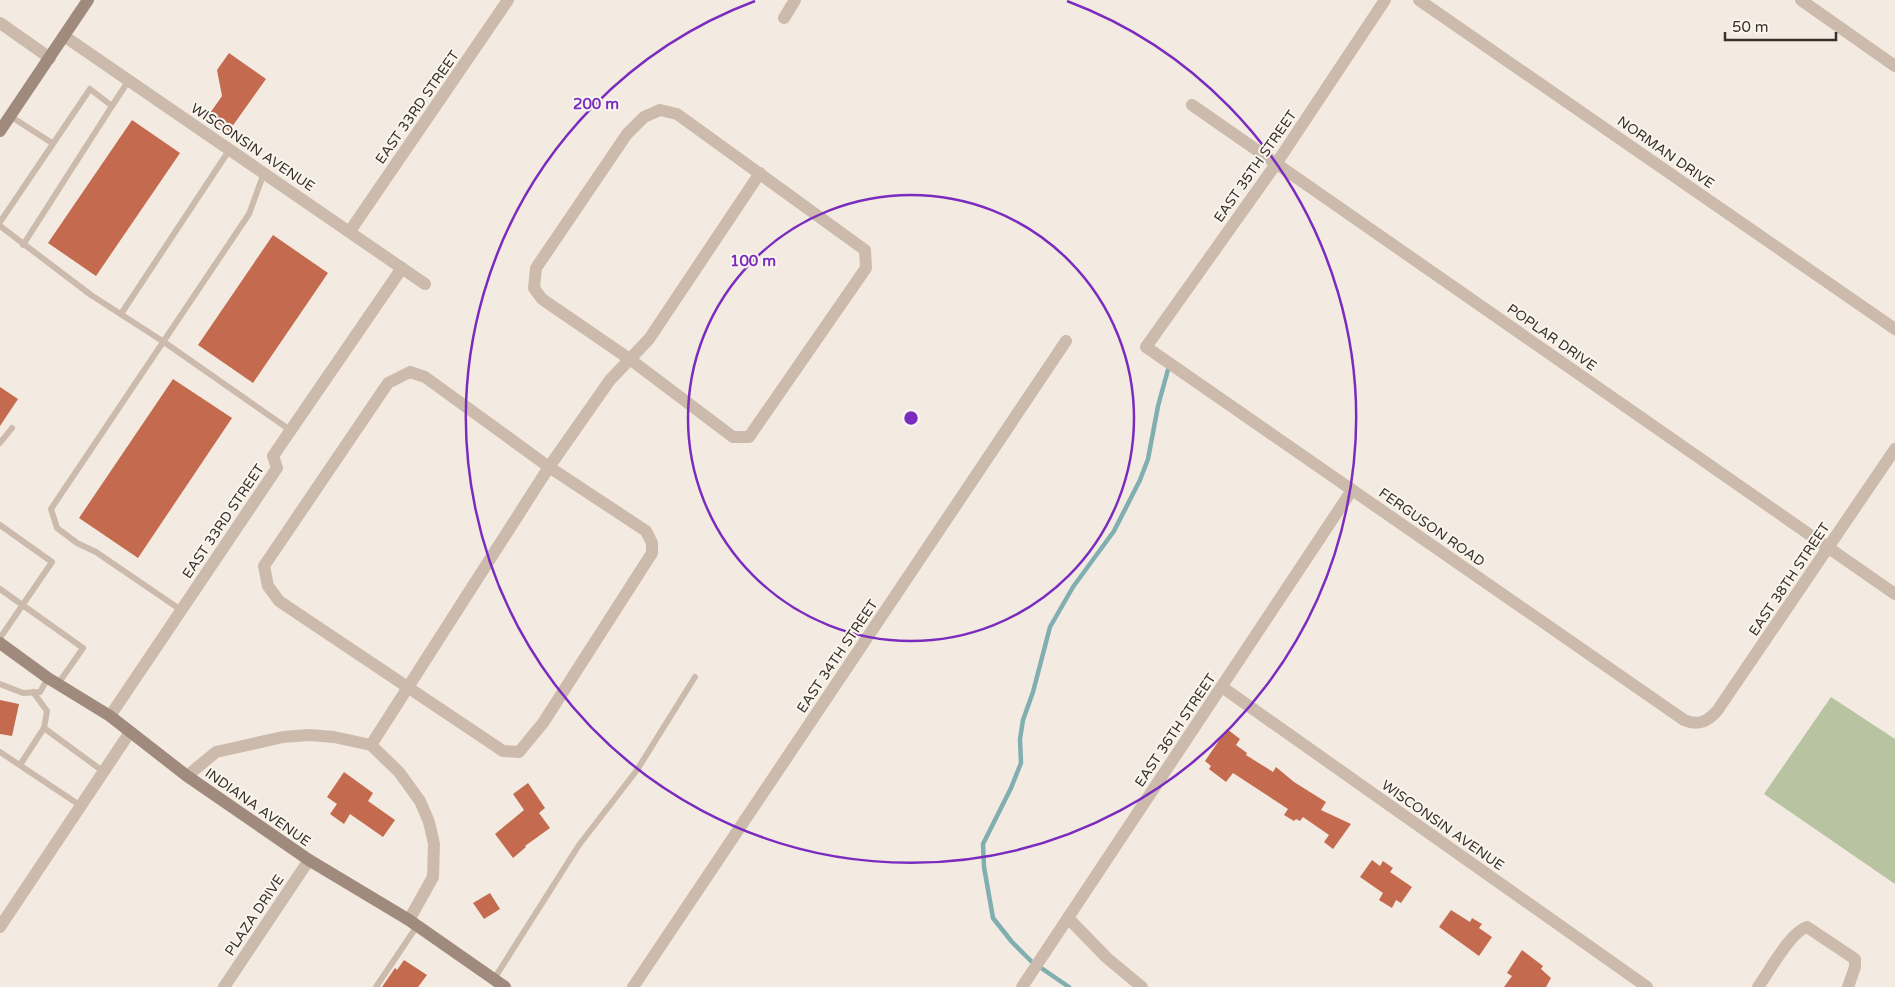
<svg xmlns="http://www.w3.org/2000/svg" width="1895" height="987" font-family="'Varela Round',sans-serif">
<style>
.green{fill:#b7c3a1}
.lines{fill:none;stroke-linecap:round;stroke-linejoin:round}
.stream{stroke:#81aeb0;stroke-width:4.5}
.building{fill:#c46b4f}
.lane{stroke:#ccbbad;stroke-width:6}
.street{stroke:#ccbbad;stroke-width:12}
.secondary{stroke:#a08a7e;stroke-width:12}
.ring{fill:none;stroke:#7b2cbf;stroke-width:2.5}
.labels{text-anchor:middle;stroke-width:4;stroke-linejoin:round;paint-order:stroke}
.street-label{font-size:14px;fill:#3a302b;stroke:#faf5ee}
.centre{fill:#7b2cbf;stroke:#faf5ee;stroke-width:2.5}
.ring-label{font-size:15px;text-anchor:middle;font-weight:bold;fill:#7b2cbf;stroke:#faf5ee;stroke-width:4;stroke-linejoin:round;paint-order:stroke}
</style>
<rect width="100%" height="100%" fill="#f3ebe1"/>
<path class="green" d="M1831,697L1895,739V884L1764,794Z"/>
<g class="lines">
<path class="stream" d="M1069,987L1031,961L1012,942L993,918L984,867L983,844L1011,788L1021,763L1020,739L1023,720L1033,692L1050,627L1073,587L1114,531L1140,480L1148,459L1158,406L1169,366"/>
</g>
<g class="building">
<path d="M229,53L266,79L229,131L208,116L222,96L217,70Z"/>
<path d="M132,120L180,153L96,276L48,243Z"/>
<path d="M273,235L328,273L253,383L198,345Z"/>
<path d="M173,379L232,418L138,558L79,518Z"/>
<path d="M0,387L18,399L0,426Z"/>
<path d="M0,700L19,704L12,736L0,734Z"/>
<path d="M1227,729L1240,739L1236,745L1247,753L1246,755L1273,772L1276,767L1294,782L1326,802L1321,810L1351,824L1333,849L1324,842L1329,835L1303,817L1300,821L1296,819L1294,821L1284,815L1288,809L1233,773L1226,782L1209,769L1211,766L1205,761Z"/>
<path d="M344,772L373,793L368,801L395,820L383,837L350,814L344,824L330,814L337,804L327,797Z"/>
<path d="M528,783L545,808L539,813L550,828L525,846L526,847L513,858L495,834L524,810L513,794Z"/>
<path d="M1372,860L1380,866L1383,861L1393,868L1390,872L1412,887L1401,903L1396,900L1392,908L1379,900L1383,893L1360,877Z"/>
<path d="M490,893L500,909L484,919L473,903Z"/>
<path d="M1451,910L1470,922L1472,918L1482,924L1479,928L1492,937L1479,956L1439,927Z"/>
<path d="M1522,950L1543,966L1541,969L1551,978L1546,987H1504L1512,976L1507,973Z"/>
<path d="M404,960L427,975L418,987H382L395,968L397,970Z"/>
</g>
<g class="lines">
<g class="lane">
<path d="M10,116L52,143"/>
<path d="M0,222L90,89L112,106L129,80"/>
<path d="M0,226L91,295L164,342L290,430"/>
<path d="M23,245L112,106"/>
<path d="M121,314L230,149"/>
<path d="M0,443L12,428"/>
<path d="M0,525L52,562L0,638"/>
<path d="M0,589L83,648L58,684"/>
<path d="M181,610L96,552L77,543L57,528L51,509L249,214L264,173"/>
<path d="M0,684L23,693L40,692L48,678"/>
<path d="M33,692L47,711L44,728L104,772"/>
<path d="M0,752L81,806"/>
<path d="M20,765L44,728"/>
<path d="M494,979L579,845L637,770L695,677"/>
<path d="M376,987L417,926"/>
</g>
<g class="street">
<path d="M1385,0L1276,164L1146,347L1684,720C1698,726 1707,722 1717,711L1895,449"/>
<path d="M1419,0L1895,329"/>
<path d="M1801,0L1895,66"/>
<path d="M784,18L795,0"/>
<path d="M0,23L50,58"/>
<path d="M64,36L425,284"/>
<path d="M1192,105L1895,594"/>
<path d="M660,110L677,114L865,250L866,268L749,437H733L631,360L542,299L534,288L536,268L627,134L644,117Z"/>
<path d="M350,231L508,0"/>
<path d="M410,372L425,377L549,467L646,531L652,543V553L543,723L519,752L503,751L279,601L268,586L264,566L388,383Z"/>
<path d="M1222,687L1647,987"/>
<path d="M110,716L277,468L273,456L402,268"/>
<path d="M371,745L549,467L610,380L649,339L760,173"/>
<path d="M187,776L216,752L283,737L309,735L334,737L371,745L399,772L420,801L429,822L434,844L433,877L409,920"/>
<path d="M1068,918L1107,958L1142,987"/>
<path d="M0,927L130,732"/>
<path d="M224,987L309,860"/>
<path d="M633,987L1066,341"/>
<path d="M1022,987L1352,490"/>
<path d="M1758,987C1769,972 1791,931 1807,927L1855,959V967L1848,987"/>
</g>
<g class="secondary">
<path d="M0,131L88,0"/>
<path d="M0,643L48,678L110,716L187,776L309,860L409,920L505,987"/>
</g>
</g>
<g class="ring">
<circle cx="911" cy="418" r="223"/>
<path d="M1067 1A445 445 0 1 1 755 1"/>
</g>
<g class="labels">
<g class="street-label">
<text transform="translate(417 107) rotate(-55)" y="5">EAST 33RD STREET</text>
<text transform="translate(253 147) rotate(34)" y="5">WISCONSIN AVENUE</text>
<text transform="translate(1666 152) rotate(35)" y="5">NORMAN DRIVE</text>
<text transform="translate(1255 166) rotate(-55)" y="5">EAST 35TH STREET</text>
<text transform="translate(1552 337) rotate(35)" y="5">POPLAR DRIVE</text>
<text transform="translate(223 521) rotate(-56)" y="5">EAST 33RD STREET</text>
<text transform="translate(1432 527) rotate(35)" y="5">FERGUSON ROAD</text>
<text transform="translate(1789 579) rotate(-56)" y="5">EAST 38TH STREET</text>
<text transform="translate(837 656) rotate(-56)" y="5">EAST 34TH STREET</text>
<text transform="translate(1175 730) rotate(-56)" y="5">EAST 36TH STREET</text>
<text transform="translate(258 807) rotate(35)" y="5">INDIANA AVENUE</text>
<text transform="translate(1443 825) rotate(35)" y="5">WISCONSIN AVENUE</text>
<text transform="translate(254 915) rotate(-56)" y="5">PLAZA DRIVE</text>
</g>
</g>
<circle cx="911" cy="418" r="8" class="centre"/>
<g class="ring-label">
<text x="596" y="109">200 m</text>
<text x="753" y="266">100 m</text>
</g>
<path d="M1725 32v8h111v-8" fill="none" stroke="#3a302b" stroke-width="2.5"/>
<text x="1732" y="32" font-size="15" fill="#3a302b" stroke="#faf5ee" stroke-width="4" paint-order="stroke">50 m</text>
</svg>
